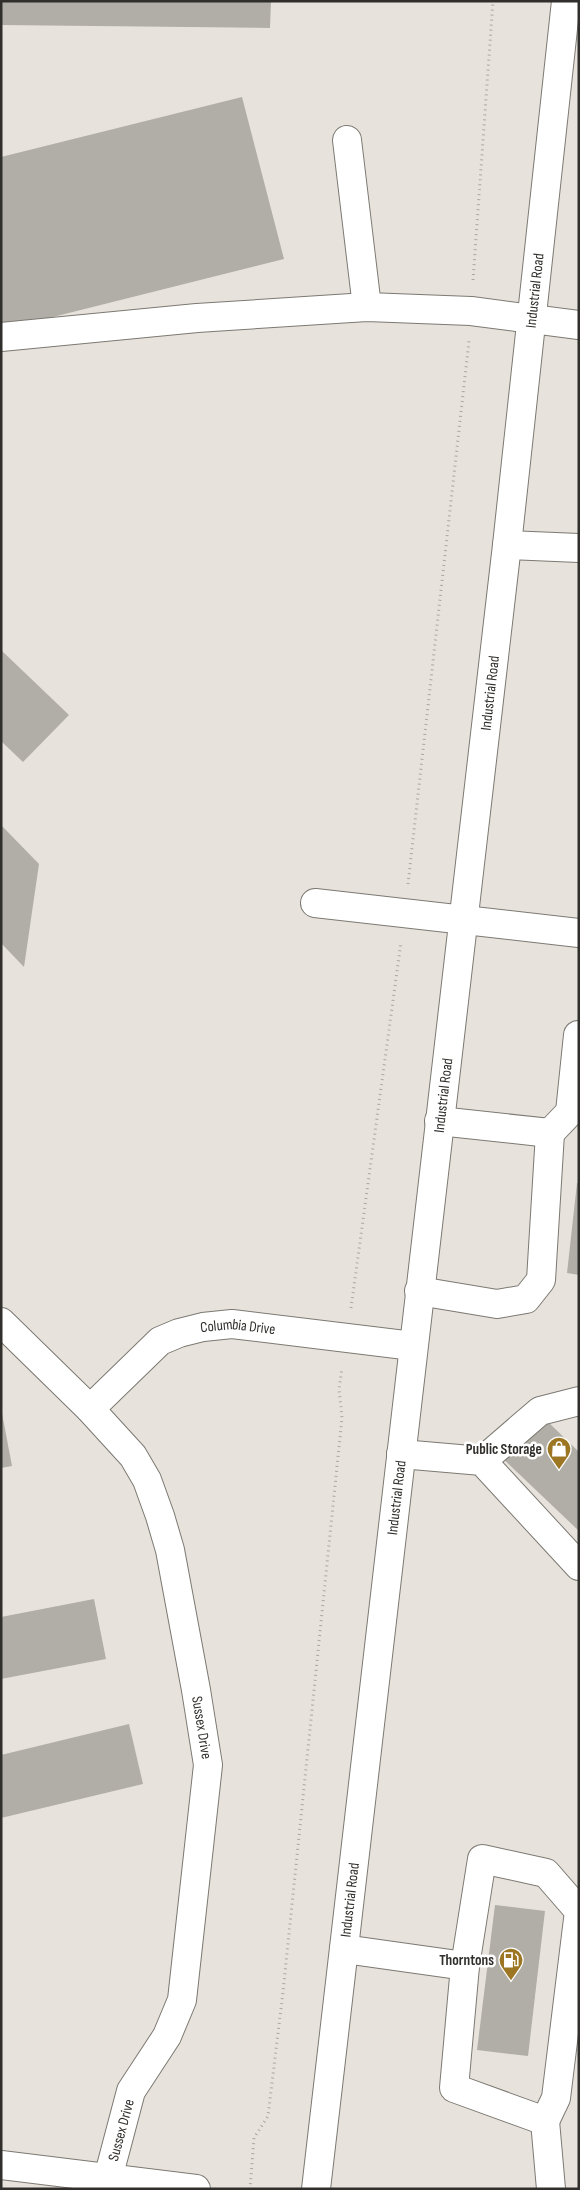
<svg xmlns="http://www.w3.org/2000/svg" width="580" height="2190" font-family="'Sofia Sans Condensed',sans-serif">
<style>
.building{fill:#b1aea7}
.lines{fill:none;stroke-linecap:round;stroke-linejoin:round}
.minor-casing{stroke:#7c7972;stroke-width:30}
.major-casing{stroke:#7c7972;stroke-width:30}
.path{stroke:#aaa7a1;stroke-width:3;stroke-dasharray:1 4;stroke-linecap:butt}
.minor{stroke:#fff;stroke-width:28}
.major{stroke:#fff;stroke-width:28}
.labels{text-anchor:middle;stroke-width:5;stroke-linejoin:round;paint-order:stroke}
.street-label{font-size:15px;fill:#302f2c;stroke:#fff}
.poi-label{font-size:15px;font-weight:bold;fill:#302f2c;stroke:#fff;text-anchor:end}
</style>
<rect width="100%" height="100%" fill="#e7e3dc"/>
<g class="building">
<path d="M1,1H271L270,28L1,25Z"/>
<path d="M242,97L284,259L1,330V157Z"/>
<path d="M1,650L69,715L23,762L1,741Z"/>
<path d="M1,825L39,864L24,967L1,943Z"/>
<path d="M577,1183H579V1275L567,1273Z"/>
<path d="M1,1408L12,1466L1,1468Z"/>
<path d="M544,1418L579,1452V1531L499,1455Z"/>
<path d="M94,1599L106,1659L1,1679V1617Z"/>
<path d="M129,1724L143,1784L1,1818V1755Z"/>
<path d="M495,1905L545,1911L528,2056L477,2050Z"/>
</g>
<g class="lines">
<defs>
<g id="minor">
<path d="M347,140L367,307"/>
<path d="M1,337L197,318L367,307L471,311L579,325"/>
<path d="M507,545L579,548"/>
<path d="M315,903L579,933"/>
<path d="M439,1121L550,1133L570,1112L578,1035"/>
<path d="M419,1291L497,1304L526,1299L541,1280L550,1133"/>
<path id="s1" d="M1,1322L90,1409L133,1456L147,1480L160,1516L170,1550L196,1690L208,1765L182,2000L167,2036L131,2091L108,2178"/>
<path id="s2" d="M90,1409L160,1341L179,1333L203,1327L232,1324L413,1346"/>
<path d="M401,1454L482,1461L579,1566"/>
<path d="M482,1461L540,1411L579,1401"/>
<path d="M482,1859L546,1873L579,1911L556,2098L545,2121L454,2088L465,1966Z"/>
<path d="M344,1949L465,1966"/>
<path d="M545,2121L551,2189"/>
<path d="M1,2165L196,2189"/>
</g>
<g id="major">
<path id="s3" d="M316,2189L507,545L566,1"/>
</g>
</defs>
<use href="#minor" class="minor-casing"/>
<use href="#major" class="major-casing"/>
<g class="path">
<path d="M473,280L493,1"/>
<path d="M408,884L469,341"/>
<path d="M351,1308L401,942"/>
<path d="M250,2189L254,2138L268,2116L283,1992L342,1418L339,1389L342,1368"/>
</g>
<use href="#minor" class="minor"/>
<use href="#major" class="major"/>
</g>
<defs>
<symbol id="shop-pin" viewBox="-11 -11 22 30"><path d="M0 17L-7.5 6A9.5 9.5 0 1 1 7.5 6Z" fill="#9c7622" stroke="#fff"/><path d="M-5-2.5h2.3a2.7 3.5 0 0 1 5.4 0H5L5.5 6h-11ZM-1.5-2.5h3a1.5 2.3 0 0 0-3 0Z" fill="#fff"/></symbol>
<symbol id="fuel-pin" viewBox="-11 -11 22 30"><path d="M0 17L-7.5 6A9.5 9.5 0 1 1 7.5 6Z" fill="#9c7622" stroke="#fff"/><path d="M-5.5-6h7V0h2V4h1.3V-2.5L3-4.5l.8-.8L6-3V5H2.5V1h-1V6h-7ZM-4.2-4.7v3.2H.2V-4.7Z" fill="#fff"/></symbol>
</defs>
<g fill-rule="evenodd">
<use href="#shop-pin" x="545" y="1435" width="28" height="38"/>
<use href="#fuel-pin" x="497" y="1946" width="28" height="38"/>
</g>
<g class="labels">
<g class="street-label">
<text dy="5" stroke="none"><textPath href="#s3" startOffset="1911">Industrial Road</textPath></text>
<text dy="5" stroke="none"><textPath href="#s3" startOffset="1506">Industrial Road</textPath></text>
<text dy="5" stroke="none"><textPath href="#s3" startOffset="1101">Industrial Road</textPath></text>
<text dy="5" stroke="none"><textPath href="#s2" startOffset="178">Columbia Drive</textPath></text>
<text dy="5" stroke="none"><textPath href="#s3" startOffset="696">Industrial Road</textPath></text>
<text dy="5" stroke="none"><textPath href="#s1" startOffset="470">Sussex Drive</textPath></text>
<text dy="5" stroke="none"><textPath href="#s3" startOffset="291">Industrial Road</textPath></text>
<text transform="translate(121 2130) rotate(-75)" y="5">Sussex Drive</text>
</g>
<g class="poi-label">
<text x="542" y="1454">Public Storage</text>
<text x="494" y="1965">Thorntons</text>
</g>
</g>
<rect width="580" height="2190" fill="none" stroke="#302f2c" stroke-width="5"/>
</svg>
